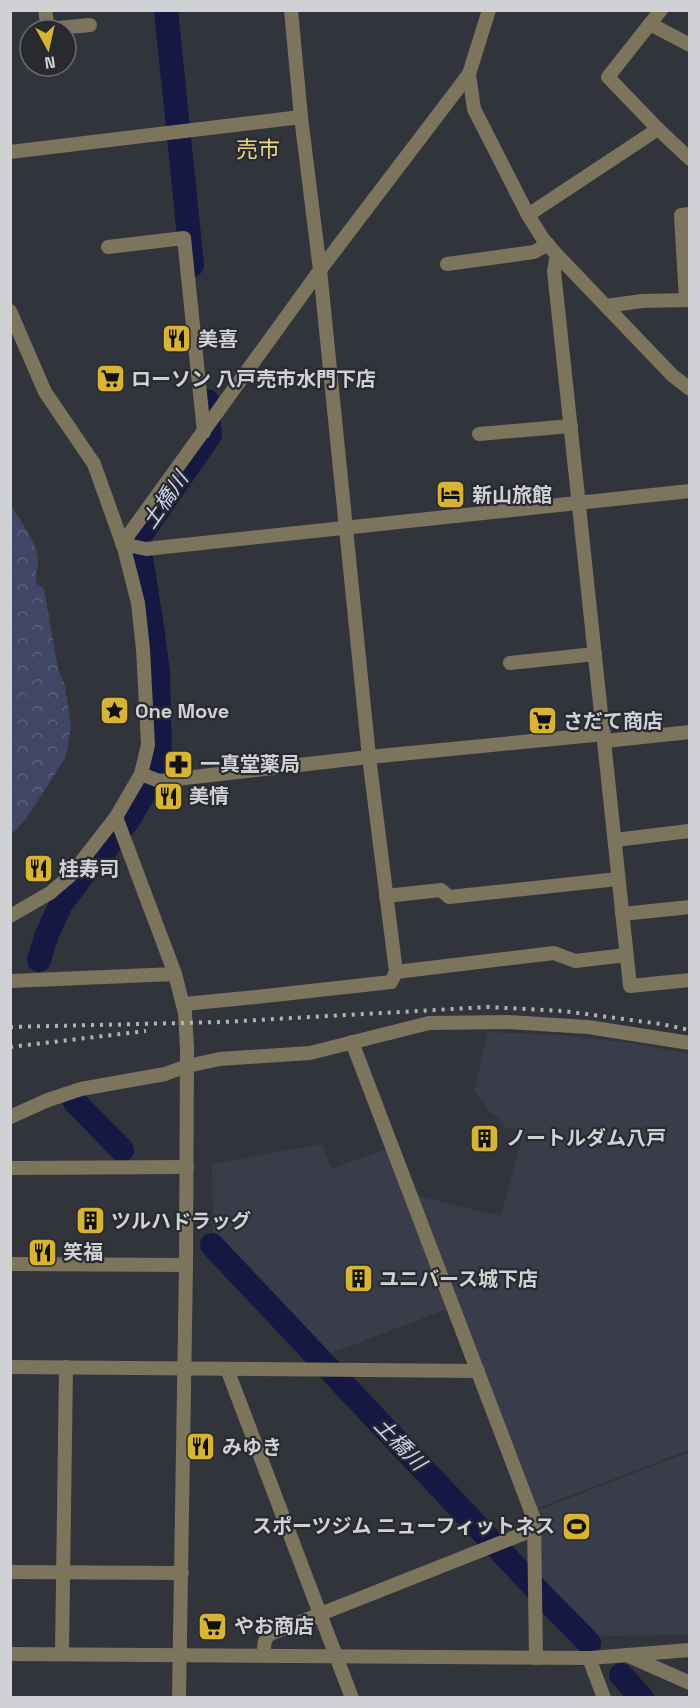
<svg xmlns="http://www.w3.org/2000/svg" width="700" height="1708" font-family="'Space Grotesk','Noto Sans JP',sans-serif">
<style>
.built{fill:#393d49}
.park{fill:url(#park-crowns)}
.lines{fill:none;stroke-linecap:round;stroke-linejoin:round}
.river{stroke:#141843;stroke-width:24}
.minor{stroke:#7c745c;stroke-width:14}
.rail{stroke:#b2b3b8;stroke-width:4;stroke-dasharray:3 6;stroke-linecap:butt}
.labels{text-anchor:middle;stroke-width:4.5;stroke-linejoin:round;paint-order:stroke}
.poi-label{font-size:20px;font-weight:bold;fill:#d0d1d5;stroke:#282a30;text-anchor:start}
.water-label{font-size:21px;font-style:italic;fill:#ccd4f4;stroke:#282a30}
.quarter-label{font-size:22px;fill:#edd588;stroke:#282a30}
</style>
<defs>
<pattern id="park-crowns" width="20" height="18" patternUnits="userSpaceOnUse" patternTransform="scale(1.5)"><rect width="20" height="18" fill="#404766"/><path d="M2 6a3 3 0 1 1 6 0M12 15a3 3 0 1 1 6 0" fill="none" stroke="#5b607b"/></pattern>
</defs>
<rect width="100%" height="100%" fill="#32343b"/>
<g class="built">
<path d="M488,1032L559,1035L630,1043L689,1054V1450L537,1508L418,1196L501,1216L523,1132L505,1127L497,1116L489,1113L487,1107L474,1091Z"/>
<path d="M322,1144L331,1169L387,1149L447,1309L329,1354L213,1234L212,1164Z"/>
<path d="M689,1452V1635L594,1636L540,1583L542,1523L539,1510Z"/>
</g>
<path class="park" d="M10,505C20,520 39,545 38,563C37,570 35,575 36,583L44,589L58,669L65,686L71,726L66,757L26,819L11,835Z"/>
<g class="lines">
<g class="river">
<path d="M166,10L192,265"/>
<path d="M39,960L47,934L61,904L85,872L106,849L129,819L142,797L160,757L158,672L152,627L138,539L210,435L207,401"/>
<path d="M75,1102L122,1150"/>
<path d="M212,1245L541,1594L589,1643"/>
<path d="M621,1675L642,1698"/>
</g>
<g class="minor">
<path d="M45,10L48,29L90,25"/>
<path d="M489,10L469,74L474,109L528,215L543,239L557,255L672,375L690,389"/>
<path d="M661,10L608,77L658,129L690,159"/>
<path d="M650,24L690,45"/>
<path d="M469,74L320,270L122,544L146,549L690,491"/>
<path d="M10,152L301,117"/>
<path d="M528,215L658,129"/>
<path d="M108,247L184,238L204,432"/>
<path d="M557,255L554,271L630,986L690,980"/>
<path d="M447,264L534,252L548,244"/>
<path d="M686,300L681,215L690,214"/>
<path d="M606,306L642,301L690,300"/>
<path d="M10,311L45,392L94,464L124,548L138,603L143,649L148,745L141,774L116,817L175,974L185,1013L187,1048L186,1265L179,1698"/>
<path d="M479,434L571,426"/>
<path d="M510,663L595,654"/>
<path d="M605,741L690,732"/>
<path d="M141,774L159,781L369,757L604,734"/>
<path d="M615,840L689,831"/>
<path d="M386,896L441,890L449,897L618,879"/>
<path d="M622,914L690,907"/>
<path d="M10,916L50,893L70,876L116,817"/>
<path d="M396,972L554,953L575,961L626,955"/>
<path d="M10,981L175,974"/>
<path d="M184,1004L256,997L391,982L396,972L369,757L320,270L301,117L291,10"/>
<path d="M352,1042L534,1519L536,1658"/>
<path d="M10,1117L48,1100L81,1089L165,1074L187,1066L220,1059L310,1053L429,1023L508,1022L588,1027L690,1043"/>
<path d="M10,1168L187,1167"/>
<path d="M10,1264L186,1265"/>
<path d="M10,1367L478,1371"/>
<path d="M227,1369L352,1698"/>
<path d="M10,1572L182,1573"/>
<path d="M10,1654L590,1658L690,1650"/>
<path d="M62,1654L66,1367"/>
<path d="M264,1656C264,1647 263,1640 270,1634L535,1529"/>
<path d="M629,1656L690,1683"/>
<path d="M589,1658L604,1698"/>
</g>
<g class="rail">
<path d="M10,1027L223,1022L488,1007L563,1011L661,1024L690,1030"/>
<path d="M10,1047L146,1031"/>
</g>
</g>
<defs>
<symbol id="restaurant-square" viewBox="-11 -11 22 22"><rect x="-9" y="-9" width="18" height="18" rx="4" fill="#d8b434" stroke="#282a30"/><path d="M-5-6h1v4h1v-4h1v4h1v-4h1v5L-1.5 .5V6h-2V.5L-5-1ZM5-6V6H3V1.5H1.5Q1.5-4 5-6Z" fill="#111"/></symbol>
<symbol id="supermarket-square" viewBox="-11 -11 22 22"><rect x="-9" y="-9" width="18" height="18" rx="4" fill="#d8b434" stroke="#282a30"/><path d="M-6-5.5h2.5l.6 2H6L4.5 2H-2.5L-4.4-4H-6ZM-1.5 3.2a1.3 1.3 0 1 0 .1 0ZM3 3.2a1.3 1.3 0 1 0 .1 0Z" fill="#111"/></symbol>
<symbol id="hotel-square" viewBox="-11 -11 22 22"><rect x="-9" y="-9" width="18" height="18" rx="4" fill="#d8b434" stroke="#282a30"/><path d="M-6-4.5h1.5V1H6V5H4.5V3h-9V5H-6ZM-4 0a1.8 1.8 0 1 1 3.6 0ZM.5 0V-2.5h3Q6-2.5 6 0Z" fill="#111"/></symbol>
<symbol id="sight-square" viewBox="-11 -11 22 22"><rect x="-9" y="-9" width="18" height="18" rx="4" fill="#d8b434" stroke="#282a30"/><path d="M0-6L1.8-2.2L6-1.7L2.9 1.2L3.7 5.4L0 3.3L-3.7 5.4L-2.9 1.2L-6-1.7L-1.8-2.2Z" fill="#111"/></symbol>
<symbol id="pharmacy-square" viewBox="-11 -11 22 22"><rect x="-9" y="-9" width="18" height="18" rx="4" fill="#d8b434" stroke="#282a30"/><path d="M-2-6h4v4h4v4h-4v4h-4v-4h-4v-4h4Z" fill="#111"/></symbol>
<symbol id="building-square" viewBox="-11 -11 22 22"><rect x="-9" y="-9" width="18" height="18" rx="4" fill="#d8b434" stroke="#282a30"/><path d="M-4-6H4V6H1V3H-1V6H-4ZM-2.5-4.3h1.7v1.8h-1.7ZM.8-4.3h1.7v1.8H.8ZM-2.5-1h1.7V.8h-1.7ZM.8-1h1.7V.8H.8Z" fill="#111"/></symbol>
<symbol id="stadium-square" viewBox="-11 -11 22 22"><rect x="-9" y="-9" width="18" height="18" rx="4" fill="#d8b434" stroke="#282a30"/><path d="M0-5a6.5 5 0 1 0 0 10a6.5 5 0 1 0 0-10ZM-3.5-1.8h7v3.6h-7Z" fill="#111"/></symbol>
</defs>
<g fill-rule="evenodd">
<use href="#restaurant-square" x="160" y="322" width="33" height="33"/>
<use href="#supermarket-square" x="94" y="362" width="33" height="33"/>
<use href="#hotel-square" x="434" y="478" width="33" height="33"/>
<use href="#sight-square" x="98" y="694" width="33" height="33"/>
<use href="#supermarket-square" x="526" y="704" width="33" height="33"/>
<use href="#pharmacy-square" x="162" y="748" width="33" height="33"/>
<use href="#restaurant-square" x="152" y="780" width="33" height="33"/>
<use href="#restaurant-square" x="22" y="852" width="33" height="33"/>
<use href="#building-square" x="468" y="1122" width="33" height="33"/>
<use href="#building-square" x="74" y="1204" width="33" height="33"/>
<use href="#restaurant-square" x="26" y="1236" width="33" height="33"/>
<use href="#building-square" x="342" y="1262" width="33" height="33"/>
<use href="#restaurant-square" x="184" y="1430" width="33" height="33"/>
<use href="#stadium-square" x="560" y="1510" width="33" height="33"/>
<use href="#supermarket-square" x="196" y="1610" width="33" height="33"/>
</g>
<g class="labels">
<g class="poi-label">
<text x="198" y="346">美喜</text>
<text x="131" y="386">ローソン 八戸売市水門下店</text>
<text x="472" y="502">新山旅館</text>
<text x="135" y="718">One Move</text>
<text x="563" y="728">さだて商店</text>
<text x="200" y="771">一真堂薬局</text>
<text x="189" y="803">美情</text>
<text x="59" y="876">桂寿司</text>
<text x="506" y="1145">ノートルダム八戸</text>
<text x="111" y="1228">ツルハドラッグ</text>
<text x="63" y="1259">笑福</text>
<text x="379" y="1286">ユニバース城下店</text>
<text x="222" y="1454">みゆき</text>
<text x="555" y="1533" text-anchor="end">スポーツジム ニューフィットネス</text>
<text x="234" y="1633">やお商店</text>
</g>
<g class="water-label">
<text transform="translate(165 500) rotate(-55)" y="7">土橋川</text>
<text transform="translate(400 1444) rotate(46)" y="7">土橋川</text>
</g>
<g class="quarter-label">
<text x="258" y="157">売市</text>
</g>
</g>
<rect width="700" height="1708" fill="none" stroke="#d0d1d5" stroke-width="24"/>
<g transform="translate(48 48) rotate(172)"><circle r="28" fill="#282a30" stroke="#6b6d72" stroke-width="1.5"/>
<path d="M0-4.5L10 22L0 15L-10 22Z" fill="#d8b434"/>
<text y="-9" font-size="16" font-weight="bold" text-anchor="middle" fill="#d0d1d5">N</text>
</g>
</svg>
